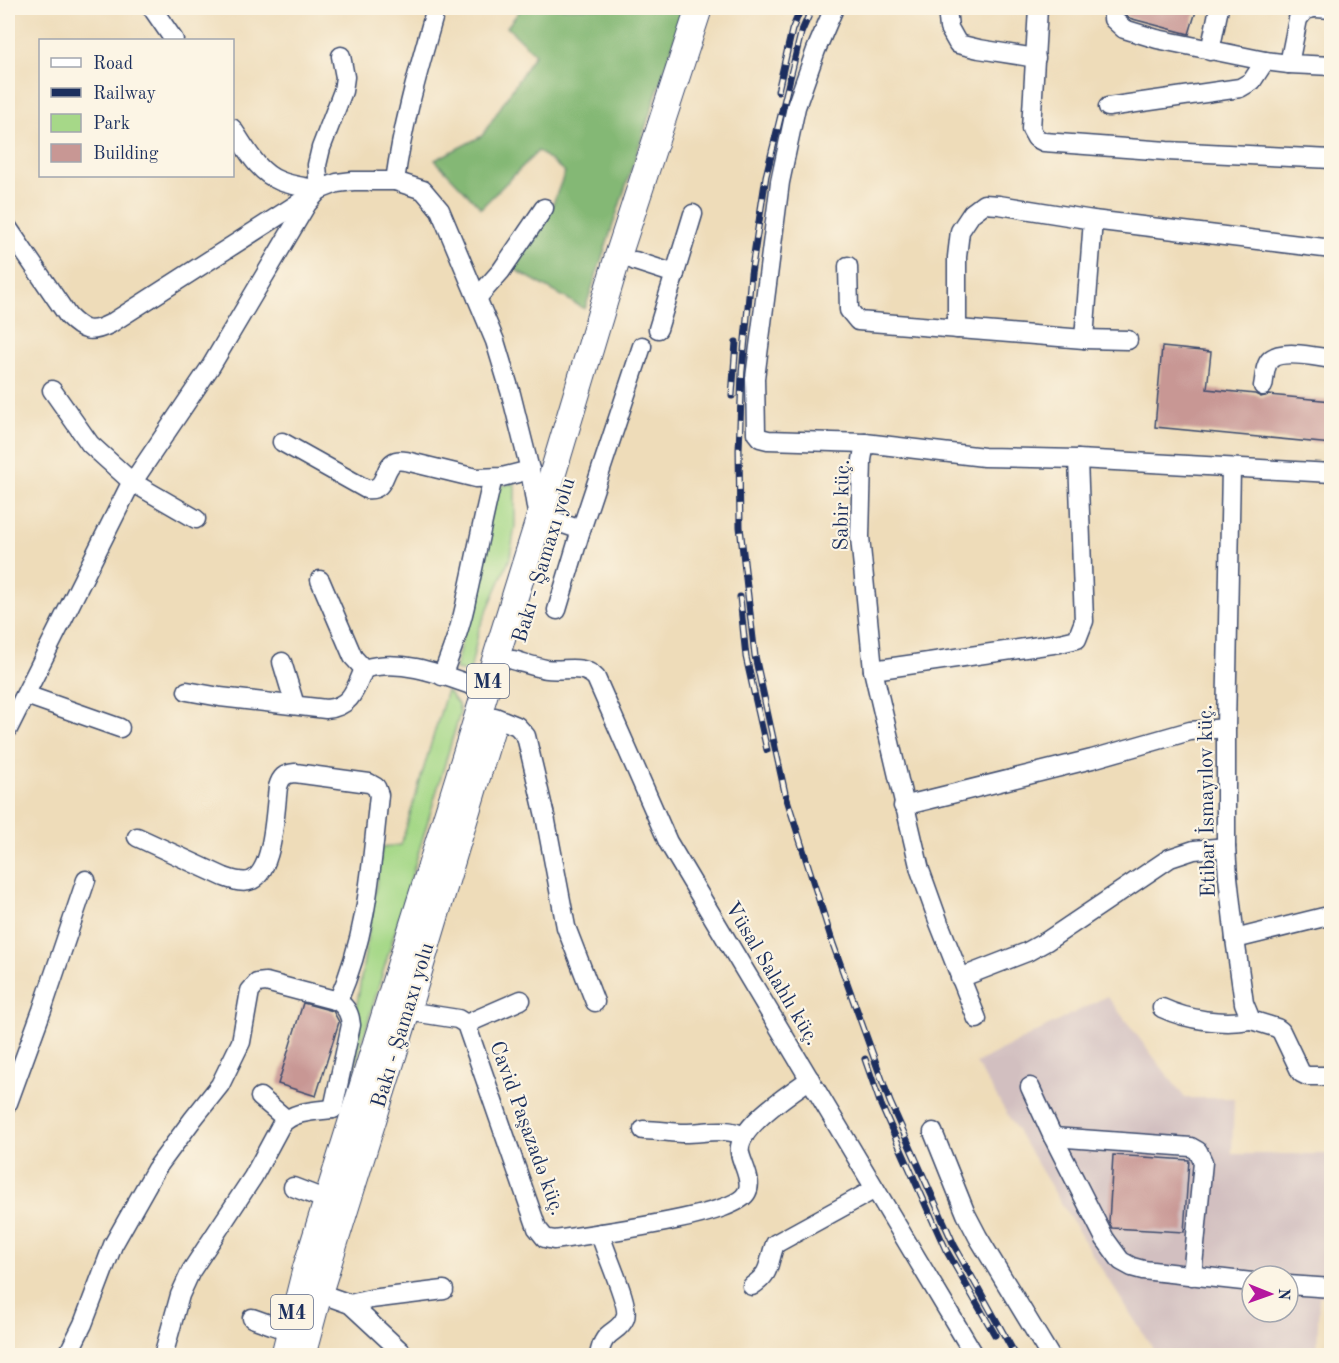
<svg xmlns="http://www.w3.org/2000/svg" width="1339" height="1363" font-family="'Old Standard TT',serif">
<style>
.industrial{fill:#d2bfc0;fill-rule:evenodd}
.green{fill:#a6d888;stroke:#608473;stroke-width:1.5}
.forest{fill:#84b874;stroke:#507469;stroke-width:1.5}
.building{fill:#c89794}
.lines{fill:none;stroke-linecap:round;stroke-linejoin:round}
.minor-casing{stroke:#3b496c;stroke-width:21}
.highway-casing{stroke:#3b496c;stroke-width:28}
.minor{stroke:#fff;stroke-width:18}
.highway{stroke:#fff;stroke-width:26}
.rail-casing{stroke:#1b2f5e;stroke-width:7}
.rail{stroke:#fcf5e5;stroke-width:4.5;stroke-dasharray:14;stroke-linecap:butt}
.labels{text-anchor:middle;stroke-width:4.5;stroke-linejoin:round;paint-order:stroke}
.shield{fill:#fcf5e5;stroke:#5e6a86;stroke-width:1.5}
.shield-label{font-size:20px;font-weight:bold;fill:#1b2f5e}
.street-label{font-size:21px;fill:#1b2f5e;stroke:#fcf5e5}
</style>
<rect width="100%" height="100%" fill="#fcf5e5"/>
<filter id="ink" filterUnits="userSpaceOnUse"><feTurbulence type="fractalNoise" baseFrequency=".0167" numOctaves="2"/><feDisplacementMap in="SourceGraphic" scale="12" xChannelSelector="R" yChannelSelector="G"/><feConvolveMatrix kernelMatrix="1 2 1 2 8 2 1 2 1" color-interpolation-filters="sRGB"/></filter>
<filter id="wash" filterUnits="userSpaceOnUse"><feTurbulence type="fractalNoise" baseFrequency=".008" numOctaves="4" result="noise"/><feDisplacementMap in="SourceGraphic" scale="24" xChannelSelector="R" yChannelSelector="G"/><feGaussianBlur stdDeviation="1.35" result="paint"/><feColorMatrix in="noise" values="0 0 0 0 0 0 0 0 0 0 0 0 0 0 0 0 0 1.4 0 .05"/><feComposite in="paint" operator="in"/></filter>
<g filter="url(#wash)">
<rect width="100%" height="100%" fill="#eedcb9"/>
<path class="industrial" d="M1107,996L1185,1098H1234L1232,1154H1331V1296H1319L1317,1355H1157L1097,1262L976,1063ZM1252,1276H1288V1312H1252Z"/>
<g class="green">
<path d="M515,483V526L510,558L479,629L470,672L455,670L496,487Z"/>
<path d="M447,690L458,704L460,713L352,1076L346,1073L382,847L401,845Z"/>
</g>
<path class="forest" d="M522,8H685L585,309L514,269L549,214L565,172L538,151L481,208L435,160L482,136L535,54L507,27Z"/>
<g id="blocks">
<g class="building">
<path d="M1126,8H1197L1189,34L1129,18L1124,14Z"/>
<path d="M1162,347L1211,352L1207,389L1255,394L1261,397L1269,395L1332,401V444L1155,427Z"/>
<path d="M303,1003L333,1011L339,1022L316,1096L278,1084Z"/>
<path d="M1113,1155L1189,1160L1184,1232L1112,1228L1109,1222Z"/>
</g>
</g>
</g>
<g filter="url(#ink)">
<use href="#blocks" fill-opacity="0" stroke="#3b496c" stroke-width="1.5"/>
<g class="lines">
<defs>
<g id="minor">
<path d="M152,8L174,40"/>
<path d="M834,8L816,50L796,107L780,182L755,378L756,433L760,438L768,440L865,443"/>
<path d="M947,8L949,28L958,44L979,49L1036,58"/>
<path d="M1038,8L1031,129L1036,138L1044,142L1167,151L1332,159"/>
<path d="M1113,8V19L1124,29L1157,39L1265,61L1289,64"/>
<path d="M1314,8L1305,10L1298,19L1289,64L1332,66"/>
<path d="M1316,8L1332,9"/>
<path d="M1210,51L1219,8"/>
<path d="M1108,107L1240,88L1252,81L1265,61"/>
<path d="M232,128C246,148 257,172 280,181C292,186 306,187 319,190"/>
<path d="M395,181C403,121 420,65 436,8"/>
<path d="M8,228L68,316C83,331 90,334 110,324L319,190L337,183L353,181H395L423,190L440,210L495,341L511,394L530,470L537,513L540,516L581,530"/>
<path d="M635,261L675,274"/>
<path d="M848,266L849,310L858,321L1084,339L1128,340"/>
<path d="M477,298L501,271L544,208"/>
<path d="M658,329L693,214"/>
<path d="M957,329V257L960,231L972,213L984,204L999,205L1093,220L1332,249"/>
<path d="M1084,339L1093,220"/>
<path d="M1263,386C1265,378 1264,365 1271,359C1283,349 1317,357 1332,359"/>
<path d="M52,390L90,444L132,482L196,519"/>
<path d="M282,442L366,489C388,492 382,466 396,461C400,460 403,461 406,461L476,478L502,477L530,470"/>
<path d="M1231,468L1226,728V847L1228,877L1235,939L1244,1003L1251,1020L1277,1028L1281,1031L1301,1073L1307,1076H1332"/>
<path d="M320,580L353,657L364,669C404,657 447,677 485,690"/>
<path d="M557,610L581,530L642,346"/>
<path d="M513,660C524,663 535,667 546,669C564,672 582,663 596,678L668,842L975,1356"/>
<path d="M282,662L295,705"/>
<path d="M873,670L1060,643L1077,639L1084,621L1078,459"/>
<path d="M442,676C452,650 462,624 467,596C476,557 483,517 493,478"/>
<path d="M187,691L220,697L326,709C351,707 355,690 364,669"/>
<path d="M26,695L120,728"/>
<path d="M495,717L517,726L526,736L545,816L566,927L595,1002"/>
<path d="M8,729L128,489L211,366L307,204L319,190L317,165L321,148L343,91L345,77L341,56"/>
<path d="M903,806L1092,759L1190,731L1226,728"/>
<path d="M137,837L224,877C233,880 243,884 252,880C274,869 275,810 278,787C281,777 284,774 295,773L369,783L376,787L379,795C371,868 368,933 338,1001"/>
<path d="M1235,939L1324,917"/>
<path d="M960,978L1027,952L1047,941L1170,858L1194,850L1226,847"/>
<path d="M1162,1008C1188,1020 1222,1025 1251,1020"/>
<path d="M407,1011L458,1019L466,1024L537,1228L545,1238L554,1240C585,1235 736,1217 747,1192C753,1181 742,1164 740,1153C735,1128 792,1092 810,1079"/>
<path d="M977,1019L939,923L920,870L873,670L860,537L862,460L865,443L984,457L1078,459L1332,473"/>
<path d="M466,1024L521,1000"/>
<path d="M1030,1087L1053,1137L1105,1239L1121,1261L1132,1267L1143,1270L1252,1282"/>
<path d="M260,1097L286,1119"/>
<path d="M8,1103L42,1010L86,880"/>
<path d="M643,1130C656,1130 668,1132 681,1133C702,1134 725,1126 744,1136"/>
<path d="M933,1132L966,1214L978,1237L1050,1356"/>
<path d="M1053,1137L1191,1147L1198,1151L1203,1162L1192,1276"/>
<path d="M293,1187L327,1200"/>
<path d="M1288,1285L1332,1288"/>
<path d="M752,1286C772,1272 767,1265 775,1244L875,1189"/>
<path d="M319,1293L350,1304L406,1356"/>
<path d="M350,1304L371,1299L444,1290"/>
<path d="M252,1318L286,1330"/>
<path d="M67,1356L83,1324L113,1245L156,1169L193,1119L220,1085L241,1042L250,991L257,983L266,982L338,1001C347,1008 350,1014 351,1025L333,1109"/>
<path d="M163,1356L180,1295L191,1271L253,1177L281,1125C293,1111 315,1111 333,1109"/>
<path d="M599,1356C603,1328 618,1335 625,1318C631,1306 604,1251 600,1233"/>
</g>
<g id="highway">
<path d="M284,1356L306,1268L540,516L618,256L699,8"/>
<path d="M302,1356L319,1293L407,1011L492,727"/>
</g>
</defs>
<use href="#minor" class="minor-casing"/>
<use href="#highway" class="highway-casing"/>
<use href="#minor" class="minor"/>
<use href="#highway" class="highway"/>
<defs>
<g id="rail">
<path d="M812,8L801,33L766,176L751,274L742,372L739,450L740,527L755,656L785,793L833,944L890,1102L954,1245L1016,1356"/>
<path d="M778,91L792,30L801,8"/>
<path d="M732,396L736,342"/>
<path d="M740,597L746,657L767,750"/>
<path d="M865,1059L881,1105L946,1250L995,1335"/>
</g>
</defs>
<use href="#rail" class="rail-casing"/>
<use href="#rail" class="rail"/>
</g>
</g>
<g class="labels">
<g class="shield">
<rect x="467" y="664" width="42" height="34" rx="4.5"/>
<rect x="271" y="1295" width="42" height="34" rx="4.5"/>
</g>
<g class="shield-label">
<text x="488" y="688">M4</text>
<text x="292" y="1319">M4</text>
</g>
<g class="street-label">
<text transform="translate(841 505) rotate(-89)" y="7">Sabir küç.</text>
<text transform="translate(543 560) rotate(-73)" y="7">Bakı - Şamaxı yolu</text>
<text transform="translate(1206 801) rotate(-91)" y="7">Etibar İsmayılov küç.</text>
<text transform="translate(773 973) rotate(59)" y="7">Vüsal Salahlı küç.</text>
<text transform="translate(402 1025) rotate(-73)" y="7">Bakı - Şamaxı yolu</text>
<text transform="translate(528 1128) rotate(70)" y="7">Cavid Paşazadə küç.</text>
</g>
</g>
<rect width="1339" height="1363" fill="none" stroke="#fcf5e5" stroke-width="30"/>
<rect x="39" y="39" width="195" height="138" fill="#fcf5e5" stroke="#a2a6af" stroke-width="1.5"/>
<rect x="51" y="58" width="30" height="9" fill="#ffffff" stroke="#a2a6af" stroke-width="1.5"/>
<text x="93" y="69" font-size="18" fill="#1b2f5e">Road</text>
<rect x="51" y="88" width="30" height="9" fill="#1b2f5e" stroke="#a2a6af" stroke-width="1.5"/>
<text x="93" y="99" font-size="18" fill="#1b2f5e">Railway</text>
<rect x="51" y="114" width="30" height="18" fill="#a6d888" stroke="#a2a6af" stroke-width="1.5"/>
<text x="93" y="129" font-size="18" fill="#1b2f5e">Park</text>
<rect x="51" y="144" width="30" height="18" fill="#c89794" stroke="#a2a6af" stroke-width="1.5"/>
<text x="93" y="159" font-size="18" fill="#1b2f5e">Building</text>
<g transform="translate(1270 1294) rotate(91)"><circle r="28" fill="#fcf5e5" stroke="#a2a6af" stroke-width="1.5"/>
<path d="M0-4.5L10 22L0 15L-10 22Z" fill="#b5179e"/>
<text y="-9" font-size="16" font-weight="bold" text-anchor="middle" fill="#1b2f5e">N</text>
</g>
</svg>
